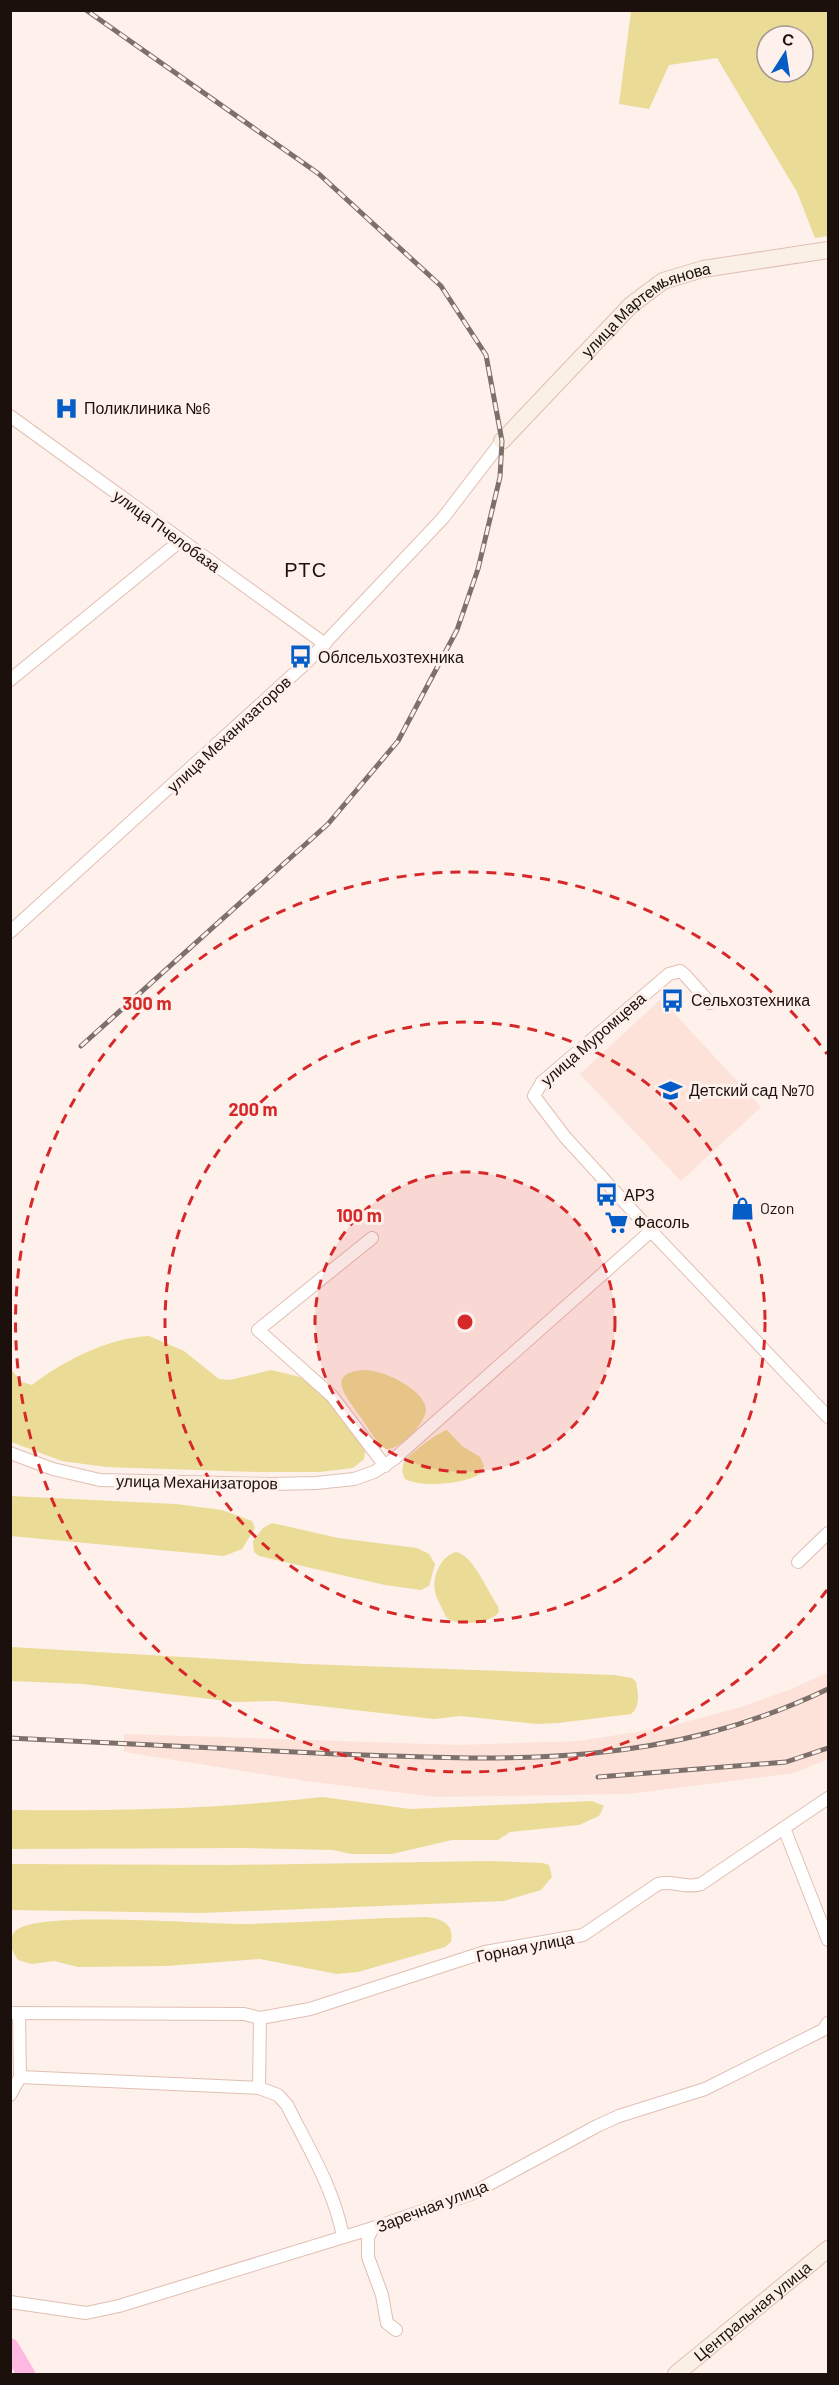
<svg xmlns="http://www.w3.org/2000/svg" width="839" height="2385" font-family="Barlow,sans-serif">
<style>
.built{fill:#fce2d9}
.green{fill:#eadb97;fill-rule:evenodd}
.lines{fill:none;stroke-linecap:round;stroke-linejoin:round}
.river{stroke:#feb8e1;stroke-width:18}
.street-casing{stroke:#e1bfb3;stroke-width:14}
.secondary-casing{stroke:#e1bfb3;stroke-width:18}
.street{stroke:#fff;stroke-width:12}
.secondary{stroke:#fbf0e5;stroke-width:16}
.rail-casing{stroke:#7d706b;stroke-width:5}
.rail{stroke:#fef0eb;stroke-width:3;stroke-dasharray:9;stroke-linecap:butt}
.ring{fill:none;stroke:#d62828;stroke-width:3;stroke-dasharray:10 8}
.labels{text-anchor:middle;stroke-width:6;stroke-linejoin:round;paint-order:stroke}
.street-label{font-size:16px;fill:#1c100c;stroke:#fef0eb}
.poi-label{font-size:16px;fill:#1c100c;stroke:#fef0eb;text-anchor:start}
.quarter-label{font-size:20px;letter-spacing:1.5px;fill:#1c100c;stroke:#fef0eb}
.centre{fill:#d62828;stroke:#fef0eb;stroke-width:3}
.ring-label{font-size:18px;text-anchor:middle;font-weight:bold;fill:#d62828;stroke:#fef0eb;stroke-width:6;stroke-linejoin:round;paint-order:stroke}
</style>
<rect width="100%" height="100%" fill="#fef0eb"/>
<g class="built">
<path d="M661,999L761,1107L681,1181L580,1074Z"/>
<path d="M828,1672V1759L794,1773L627,1794L437,1797L313,1782L124,1752V1734L458,1745L579,1741L667,1727L741,1707L792,1689Z"/>
</g>
<g class="green">
<path d="M631,11H828V236L815,238L797,192L717,58L669,65L649,109L619,104ZM767,36H803V72H767Z"/>
<path d="M149,1336L184,1351L219,1379L230,1380L271,1370L300,1377L332,1402L362,1446L365,1452L364,1459L353,1468L320,1472H258L106,1467L62,1461L11,1442L10,1368L22,1382L32,1385C65,1360 108,1338 149,1336Z"/>
<path d="M366,1370C384,1371 423,1388 426,1409C427,1422 399,1451 386,1449C374,1441 368,1427 359,1415C346,1396 324,1372 366,1370Z"/>
<path d="M447,1430L462,1446L480,1457L484,1466L480,1474C465,1484 421,1488 405,1479C402,1473 401,1467 405,1461C409,1454 440,1431 447,1430Z"/>
<path d="M10,1496L176,1504L222,1510L252,1521L255,1528L242,1549L224,1556L11,1536Z"/>
<path d="M272,1523L338,1538L417,1548L429,1554L435,1564L429,1586L421,1590L385,1585L259,1556L254,1552L253,1541L263,1528Z"/>
<path d="M456,1552C474,1556 487,1591 498,1606L499,1612C490,1624 458,1627 446,1617C443,1609 436,1599 435,1591C432,1576 441,1556 456,1552Z"/>
<path d="M11,1647L305,1664L614,1675L632,1678L636,1682C638,1692 641,1706 631,1714L558,1723L537,1724L460,1716L434,1719L275,1701L236,1702L83,1684L11,1681Z"/>
<path d="M323,1797L410,1809L592,1801L604,1806L599,1816L579,1825L510,1832L498,1840H452L392,1854H351L333,1850L245,1848L11,1849V1810C115,1811 219,1809 323,1797Z"/>
<path d="M491,1861L543,1863L549,1865L552,1877L541,1890L504,1901L201,1913L11,1910V1864L230,1865Z"/>
<path d="M425,1917C441,1918 455,1924 451,1942L445,1947L358,1972L337,1974L260,1959L166,1966L78,1967L54,1961L32,1964L18,1960C11,1950 6,1937 18,1929C45,1911 202,1924 242,1924C303,1923 364,1918 425,1917Z"/>
</g>
<g class="lines">
<path class="river" d="M10,2347L26,2374"/>
<defs>
<g id="street">
<path d="M10,416L325,644"/>
<path d="M10,680L180,541"/>
<path d="M10,932L308,661L443,518L502,441"/>
<path d="M710,1003L684,974L680,971L669,974L542,1082L534,1096L565,1137L651,1231L828,1417"/>
<path d="M372,1238L258,1330L332,1396L385,1466"/>
<path d="M10,1453L53,1469L100,1480L270,1484L316,1483L354,1479L374,1472L394,1459L651,1231"/>
<path d="M798,1562L828,1533"/>
<path d="M784,1828L828,1940"/>
<path d="M10,2013L244,2014L260,2018L310,2009L485,1952L583,1935L658,1884C673,1880 686,1889 701,1884L828,1798"/>
<path d="M20,2077L259,2088L260,2018"/>
<path d="M259,2088L278,2095L287,2105C309,2149 333,2187 343,2236"/>
<path d="M10,2095L20,2077L19,2013"/>
<path d="M373,2228L368,2237V2257L382,2295L387,2323L396,2330"/>
<path d="M10,2302L86,2313L119,2306L373,2228L471,2194L597,2126L619,2116L705,2089L823,2030L828,2023"/>
</g>
<g id="secondary">
<path id="s1" d="M502,441L631,305L663,281L703,269L828,250"/>
<path id="s2" d="M676,2374L828,2249"/>
</g>
</defs>
<use href="#street" class="street-casing"/>
<use href="#secondary" class="secondary-casing"/>
<use href="#street" class="street"/>
<use href="#secondary" class="secondary"/>
<defs>
<g id="rail">
<path d="M81,1046L328,824L398,741L457,630L478,569L500,477L502,441L486,355L441,286L319,174L86,10"/>
<path d="M10,1738C119,1743 228,1749 336,1754C515,1761 662,1768 828,1689"/>
<path d="M598,1777L786,1762L828,1748"/>
</g>
</defs>
<use href="#rail" class="rail-casing"/>
<use href="#rail" class="rail"/>
</g>
<circle cx="465" cy="1322" r="150" fill="#d62828" fill-opacity=".12"/>
<g class="ring">
<circle cx="465" cy="1322" r="150"/>
<circle cx="465" cy="1322" r="300"/>
<path d="M827 1590A450 450 0 1 1 827 1054"/>
</g>
<defs>
<symbol id="hospital-bare" viewBox="-9 -9 18 18"><path d="M-5-5h3v3.5h4V-5h3V5h-3V1.5h-4V5h-3Z" fill="#045dc6" stroke="#fef0eb" stroke-width="2.5" paint-order="stroke"/></symbol>
<symbol id="bus-bare" viewBox="-9 -9 18 18"><path d="M-5-6H5V4H4V6H2V4H-2V6H-4V4H-5ZM-3.5-4V0h7V-4ZM-3.5 1.2v1.5H-2V1.2ZM2 1.2v1.5H3.5V1.2Z" fill="#045dc6" stroke="#fef0eb" stroke-width="2.5" paint-order="stroke"/></symbol>
<symbol id="school-bare" viewBox="-9 -9 18 18"><path d="M0-5L7-2L0 1L-7-2ZM-4 1L0 2.5L4 1V4Q0 6-4 4Z" fill="#045dc6" stroke="#fef0eb" stroke-width="2.5" paint-order="stroke"/></symbol>
<symbol id="shop-bare" viewBox="-9 -9 18 18"><path d="M-5-2.5h2.3a2.7 3.5 0 0 1 5.4 0H5L5.5 6h-11ZM-1.5-2.5h3a1.5 2.3 0 0 0-3 0Z" fill="#045dc6" stroke="#fef0eb" stroke-width="2.5" paint-order="stroke"/></symbol>
<symbol id="supermarket-bare" viewBox="-9 -9 18 18"><path d="M-6-5.5h2.5l.6 2H6L4.5 2H-2.5L-4.4-4H-6ZM-1.5 3.2a1.3 1.3 0 1 0 .1 0ZM3 3.2a1.3 1.3 0 1 0 .1 0Z" fill="#045dc6" stroke="#fef0eb" stroke-width="2.5" paint-order="stroke"/></symbol>
</defs>
<g fill-rule="evenodd">
<use href="#hospital-bare" x="50" y="392" width="33" height="33"/>
<use href="#bus-bare" x="284" y="640" width="33" height="33"/>
<use href="#bus-bare" x="656" y="984" width="33" height="33"/>
<use href="#school-bare" x="654" y="1074" width="33" height="33"/>
<use href="#bus-bare" x="590" y="1178" width="33" height="33"/>
<use href="#shop-bare" x="726" y="1192" width="33" height="33"/>
<use href="#supermarket-bare" x="600" y="1206" width="33" height="33"/>
</g>
<g class="labels">
<g class="street-label">
<text dy="6" stroke="none"><textPath href="#s1" startOffset="198">улица Мартемьянова</textPath></text>
<text transform="translate(167 531) rotate(36)" y="6">улица Пчелобаза</text>
<text transform="translate(229 734) rotate(-43)" y="6">улица Механизаторов</text>
<text transform="translate(593 1039) rotate(-41)" y="6">улица Муромцева</text>
<text transform="translate(197 1482) rotate(1)" y="6">улица Механизаторов</text>
<text transform="translate(525 1947) rotate(-11)" y="6">Горная улица</text>
<text transform="translate(432 2206) rotate(-21)" y="6">Заречная улица</text>
<text dy="6" stroke="none"><textPath href="#s2" startOffset="99">Центральная улица</textPath></text>
</g>
<g class="poi-label">
<text x="84" y="414">Поликлиника №6</text>
<text x="318" y="663">Облсельхозтехника</text>
<text x="691" y="1006">Сельхозтехника</text>
<text x="689" y="1096">Детский сад №70</text>
<text x="624" y="1201">АРЗ</text>
<text x="760" y="1214">Ozon</text>
<text x="634" y="1228">Фасоль</text>
</g>
<g class="quarter-label">
<text x="306" y="577">РТС</text>
</g>
</g>
<circle cx="465" cy="1322" r="9" class="centre"/>
<g class="ring-label">
<text x="147" y="1010">300 m</text>
<text x="253" y="1116">200 m</text>
<text x="359" y="1222">100 m</text>
</g>
<rect width="839" height="2385" fill="none" stroke="#1c100c" stroke-width="24"/>
<g transform="translate(785 54) rotate(12)"><circle r="28" fill="#fef0eb" stroke="#a49692" stroke-width="1.5"/>
<path d="M0-4.5L10 22L0 15L-10 22Z" fill="#045dc6"/>
<text y="-9" font-size="16" font-weight="bold" text-anchor="middle" fill="#1c100c">С</text>
</g>
</svg>
